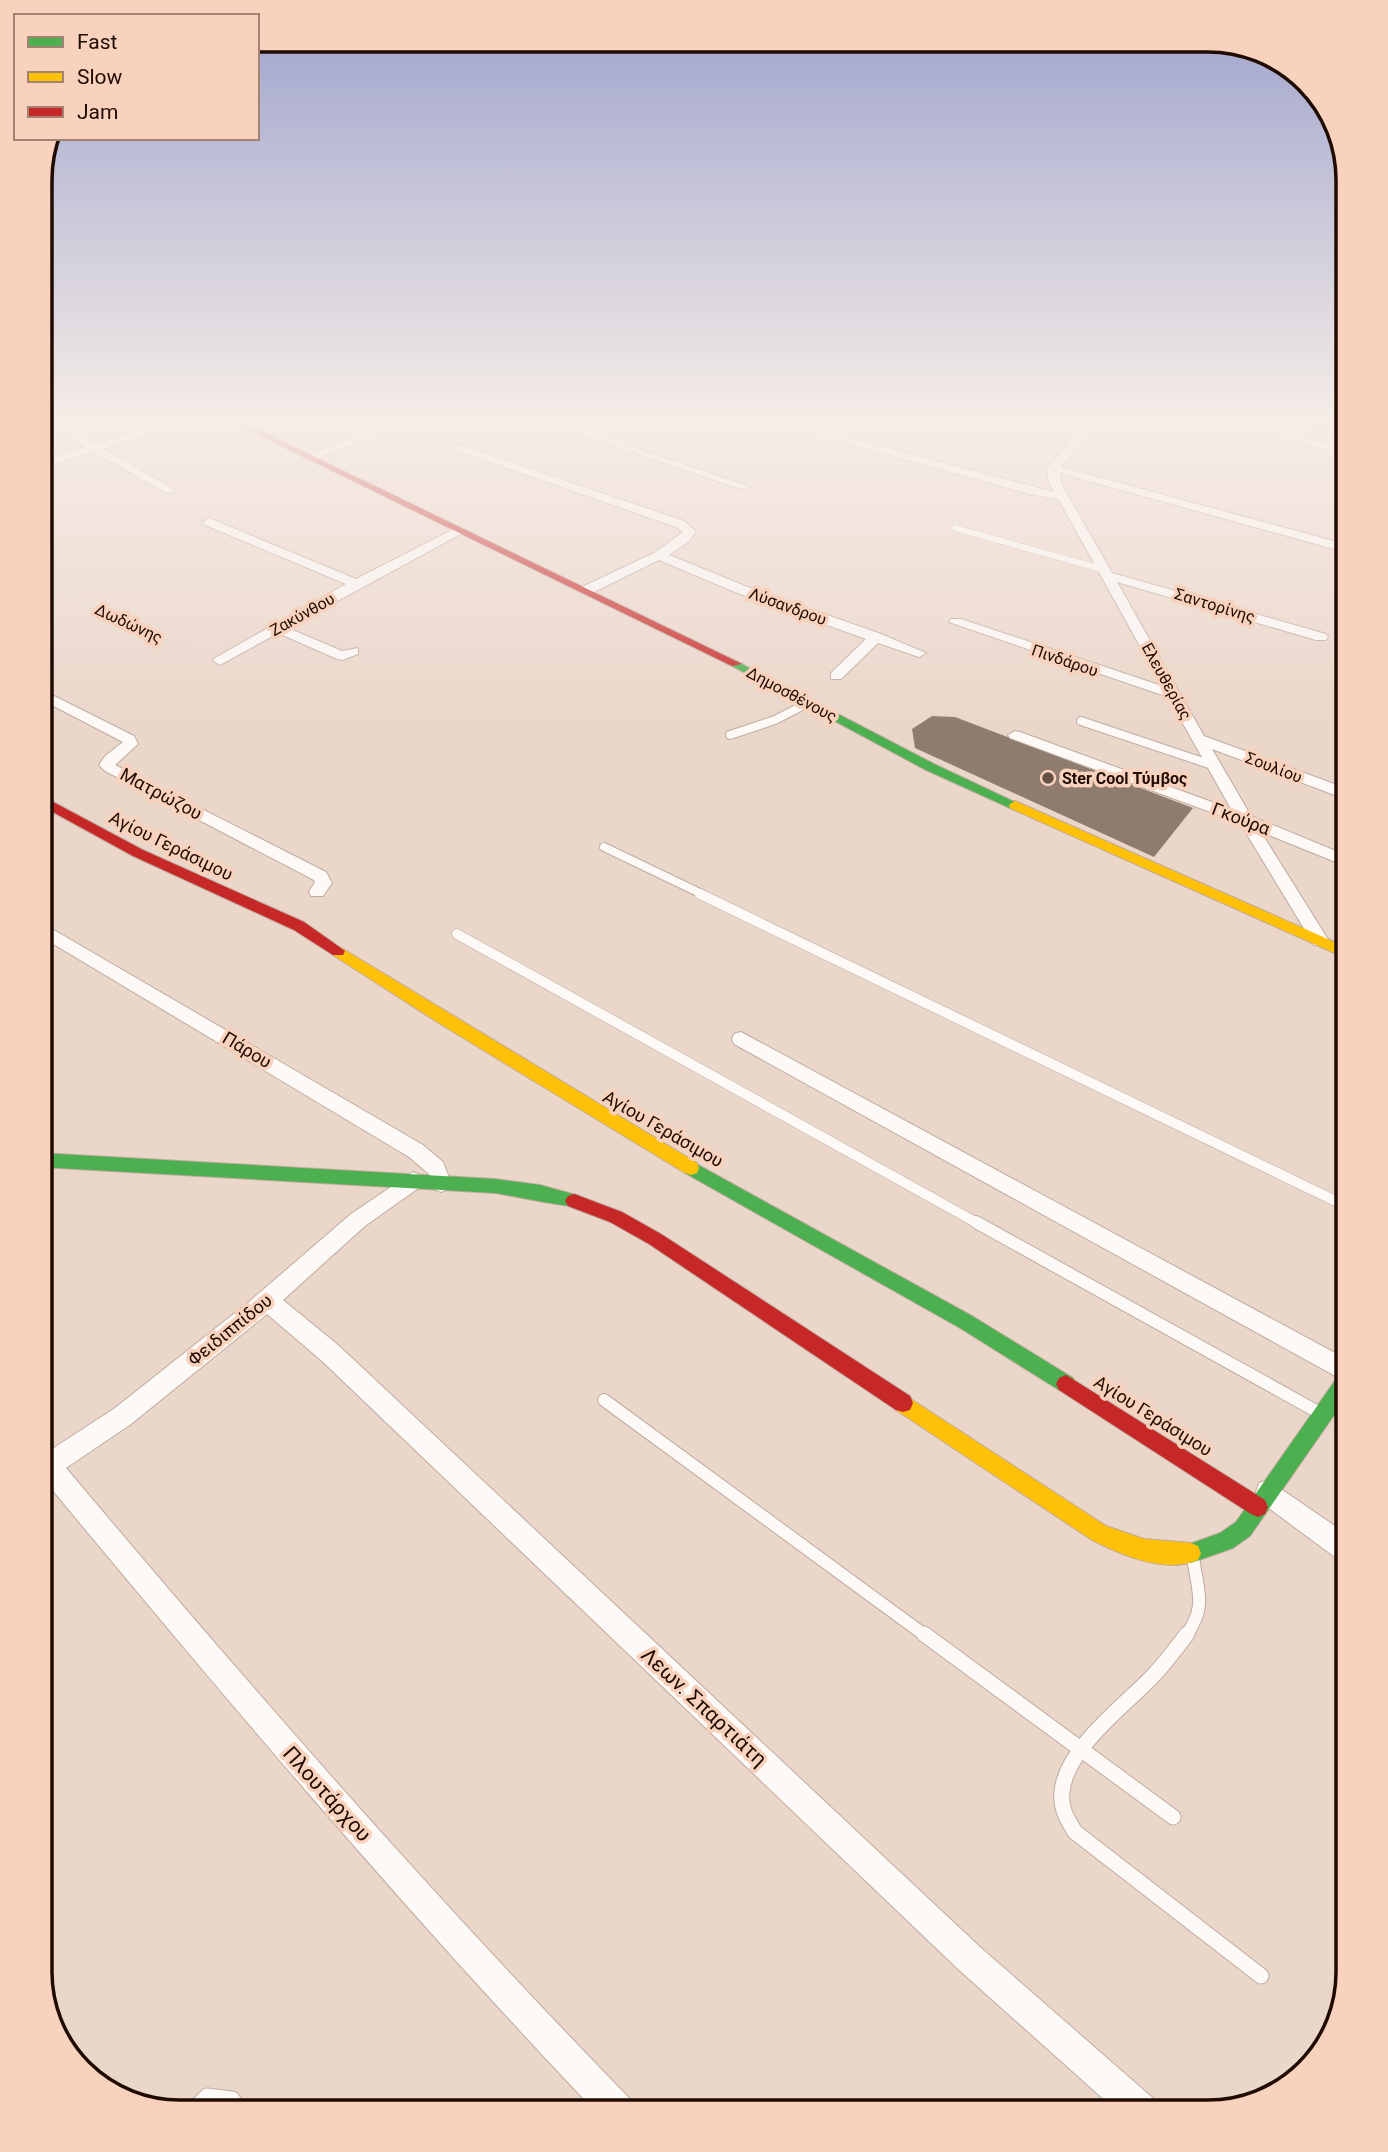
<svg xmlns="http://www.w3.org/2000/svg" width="1388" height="2152" font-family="Roboto,sans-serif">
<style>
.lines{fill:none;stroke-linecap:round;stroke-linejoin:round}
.stream{stroke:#cc88a1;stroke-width:3.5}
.building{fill:#8f7c6f}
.lane-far4-casing{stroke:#c0ab9f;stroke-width:7}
.lane-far3-casing{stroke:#c0ab9f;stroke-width:10}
.lane-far2-casing{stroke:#c0ab9f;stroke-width:11}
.lane-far1-casing{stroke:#c0ab9f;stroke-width:14}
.lane-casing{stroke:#c0ab9f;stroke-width:17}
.street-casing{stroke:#c0ab9f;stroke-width:2}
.fast-casing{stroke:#c0ab9f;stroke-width:2}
.slow-casing{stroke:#c0ab9f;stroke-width:2}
.jam-casing{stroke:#c0ab9f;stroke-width:2}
.path-far1{stroke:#dad3cf;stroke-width:2;stroke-dasharray:2 3.5;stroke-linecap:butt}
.path{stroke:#dad3cf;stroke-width:2.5;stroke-dasharray:2.5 4.5;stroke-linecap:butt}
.lane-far4{stroke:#fcf9f7;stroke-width:6}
.lane-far3{stroke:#fcf9f7;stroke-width:8}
.lane-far2{stroke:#fcf9f7;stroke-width:10}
.lane-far1{stroke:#fcf9f7;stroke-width:12}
.lane{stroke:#fcf9f7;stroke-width:15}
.street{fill:#fcf9f7;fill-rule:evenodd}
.fast{fill:#4caf50;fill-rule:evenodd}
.slow{fill:#ffc107;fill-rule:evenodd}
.jam{fill:#c62828;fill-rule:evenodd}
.poi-dot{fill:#675247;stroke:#f8d2bd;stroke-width:2.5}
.labels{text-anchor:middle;stroke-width:7;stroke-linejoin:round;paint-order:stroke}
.far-street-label{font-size:16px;fill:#200b01;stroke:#f8d2bd}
.far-poi-label{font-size:16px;font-weight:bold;fill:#200b01;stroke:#f8d2bd;text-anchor:start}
.street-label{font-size:18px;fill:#200b01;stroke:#f8d2bd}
.near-street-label{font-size:21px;fill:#200b01;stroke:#f8d2bd}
.rim{fill:none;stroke:#200b01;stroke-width:3.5}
</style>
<rect width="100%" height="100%" fill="#ebd6ca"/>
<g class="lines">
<path class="stream" d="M1317,424L1348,444"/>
</g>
<path class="building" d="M932,716L955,717L1193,808L1154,857L915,748L912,729Z"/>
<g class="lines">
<defs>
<path id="lane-far4" d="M955,528L1105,570"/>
<g id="lane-far3">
<path d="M1081,721L1215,766"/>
<path d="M730,735L775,720L808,703"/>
<path d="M604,847L704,895"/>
</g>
<g id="lane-far2">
<path d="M700,894L1348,1207"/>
<path d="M457,934L979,1224"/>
</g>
<g id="lane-far1">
<path d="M976,1222L1318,1412"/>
<path d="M604,1400L926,1636"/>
<path d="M1186,1636C1207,1606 1198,1592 1193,1558"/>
</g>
<g id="lane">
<path d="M924,1634L1173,1817"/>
<path d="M1187,1634C1175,1650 1163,1666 1149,1680C1121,1708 1065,1751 1062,1792C1060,1808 1067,1819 1075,1832L1261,1976"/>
<path d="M192,2111L207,2096L232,2099L241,2111"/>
</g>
<g id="street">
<path d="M54,424H66L95,444L158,424H174L103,449L177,491L167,493L93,452L40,468V461L85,447Z"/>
<path d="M387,424H401L314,460L304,458Z"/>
<path d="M551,424H566L750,487L740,489Z"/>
<path d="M778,424H795L1054,492L1049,483L1047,468L1086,424H1096L1061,467L1348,545V553L1060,473L1061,483L1112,573L1326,634L1328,637L1326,640H1316L1117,582L1204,736L1348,789V800L1212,749L1251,816L1348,856V867L1261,832L1329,941L1326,945H1314L1240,823L1010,738L1008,735L1015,731L1020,732L1231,809L1168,697L949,622L951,619H961L1162,686L1059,500L1030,494Z"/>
<path d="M1234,424H1251L1348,449V455Z"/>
<path d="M460,445L684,521L696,532L688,542L669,555L745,586L881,634L926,653L919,657L878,643L841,679H831V673L866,639L735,592L659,560L592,593H582V587L654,553L683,532L676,527L456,450L454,448Z"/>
<path d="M209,518L356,579L456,528L466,531L288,628L342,651L358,648V654L342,660L337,659L278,633L220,665L213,661L215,658L346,584L205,525L203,522Z"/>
<path d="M40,689L134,736L138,744L115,765L326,872L332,883L323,896H311L309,892L315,882L314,880L105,771L99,765L105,756L123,742L40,699Z"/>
<path d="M40,922L423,1145L443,1162L451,1183L448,1189L441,1192L434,1189L429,1174L409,1157L40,936Z"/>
<path d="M741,1032L1348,1360V1383L734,1044L732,1039L734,1034Z"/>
<path d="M413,1172L420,1175L423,1181L420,1187L365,1226L283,1300L338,1345L980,1947L1155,2100L1159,2112H1118L958,1969L322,1361L267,1314L131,1424L66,1468C248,1684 433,1897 631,2100L635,2112H596C403,1909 223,1696 45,1481L40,1483V1457L115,1408L250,1301L351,1214Z"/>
<path d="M1268,1480L1348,1535V1564L1339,1560L1259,1501L1256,1492L1259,1483Z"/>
</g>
<g id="fast">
<path d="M736,661L934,764L1021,805L1015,809L1010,808L926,770L732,666V662Z"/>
<path d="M40,1153L495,1179L540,1185L580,1196L583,1201L580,1206C573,1209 509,1195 495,1193L40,1167Z"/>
<path d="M691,1161L972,1316L1073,1378L1076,1384L1073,1390L1066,1393L1059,1390L960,1328L685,1173L683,1168L685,1163Z"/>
<path d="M1348,1369V1395L1250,1536L1233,1548L1191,1563L1184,1560L1181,1553L1184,1546L1220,1533L1236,1522L1341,1372Z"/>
</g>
<g id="slow">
<path d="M1015,801L1348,948V959L1010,808L1009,805Z"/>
<path d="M338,946L697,1163L699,1168L697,1173L691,1175L685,1173L442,1025L333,955L331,951Z"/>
<path d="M903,1394L1106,1526L1144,1539L1191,1543L1198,1546L1201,1553L1198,1560C1165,1574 1122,1555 1092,1540L896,1410L893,1403L896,1396Z"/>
</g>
<g id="jam">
<path d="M236,424H247L742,664L732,666Z"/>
<path d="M40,795L143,850L304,922L345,951L343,955H333L294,930L133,856L40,805Z"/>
<path d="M574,1194L622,1212L661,1234L910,1396L913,1403L910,1410L903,1412L896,1410L649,1244L610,1222L568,1206L565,1201L568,1196Z"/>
<path d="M1066,1375L1265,1500L1268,1507L1265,1514L1258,1517L1251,1514L1059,1390L1056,1384L1059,1378Z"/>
</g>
</defs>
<use href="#lane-far4" class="lane-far4-casing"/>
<use href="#lane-far3" class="lane-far3-casing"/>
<use href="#lane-far2" class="lane-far2-casing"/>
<use href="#lane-far1" class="lane-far1-casing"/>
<use href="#lane" class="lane-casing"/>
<use href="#street" class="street-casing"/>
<use href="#fast" class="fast-casing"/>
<use href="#slow" class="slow-casing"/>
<use href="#jam" class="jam-casing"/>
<path class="path-far1" d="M40,579L148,634"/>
<path class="path" d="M145,632L207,656"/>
<use href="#lane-far4" class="lane-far4"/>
<use href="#lane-far3" class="lane-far3"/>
<use href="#lane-far2" class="lane-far2"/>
<use href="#lane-far1" class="lane-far1"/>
<use href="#lane" class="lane"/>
<use href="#street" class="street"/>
<use href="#fast" class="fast"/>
<use href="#slow" class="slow"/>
<use href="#jam" class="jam"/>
</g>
<linearGradient id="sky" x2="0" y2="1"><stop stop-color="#9da2cc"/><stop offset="0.58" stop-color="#f6ede7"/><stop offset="1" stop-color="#f6ede7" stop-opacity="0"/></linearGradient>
<rect width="1388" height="725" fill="url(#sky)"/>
<circle class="poi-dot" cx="1048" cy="778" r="7"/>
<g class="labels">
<g class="far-street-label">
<text transform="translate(1215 605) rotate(17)" y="6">Σαντορίνης</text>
<text transform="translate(788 606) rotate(20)" y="6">Λύσανδρου</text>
<text transform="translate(302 614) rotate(-29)" y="6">Ζακύνθου</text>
<text transform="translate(129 623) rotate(25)" y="6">Δωδώνης</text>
<text transform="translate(1065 660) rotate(19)" y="6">Πινδάρου</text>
<text transform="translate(1167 681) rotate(61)" y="6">Ελευθερίας</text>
<text transform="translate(792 694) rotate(28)" y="6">Δημοσθένους</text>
<text transform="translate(1274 767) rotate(21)" y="6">Σουλίου</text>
</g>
<g class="far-poi-label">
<text x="1062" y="784">Ster Cool Τύμβος</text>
</g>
<g class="street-label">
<text transform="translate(161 794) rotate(28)" y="6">Ματρώζου</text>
<text transform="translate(1241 819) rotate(21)" y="6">Γκούρα</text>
<text transform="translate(171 846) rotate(26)" y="6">Αγίου Γεράσιμου</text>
<text transform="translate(247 1050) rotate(31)" y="6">Πάρου</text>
<text transform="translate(663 1129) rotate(30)" y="6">Αγίου Γεράσιμου</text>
<text transform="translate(230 1330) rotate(-39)" y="6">Φειδιππίδου</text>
<text transform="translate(1153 1416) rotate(32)" y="6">Αγίου Γεράσιμου</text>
</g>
<g class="near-street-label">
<text transform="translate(704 1707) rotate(43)" y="7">Λεων. Σπαρτιάτη</text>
<text transform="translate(327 1794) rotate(48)" y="7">Πλουτάρχου</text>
</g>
</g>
<path d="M0 0H1388V2152H0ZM180 52H1208A128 128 0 0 1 1336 180V1972A128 128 0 0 1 1208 2100H180A128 128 0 0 1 52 1972V180A128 128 0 0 1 180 52Z" fill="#f8d2bd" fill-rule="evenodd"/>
<path class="rim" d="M180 52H1208A128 128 0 0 1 1336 180V1972A128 128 0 0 1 1208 2100H180A128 128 0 0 1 52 1972V180A128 128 0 0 1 180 52Z"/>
<rect x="14" y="14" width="245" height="126" fill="#f8d2bd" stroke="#a28272" stroke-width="2"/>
<rect x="28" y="37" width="35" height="10" fill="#4caf50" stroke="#a28272" stroke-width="2"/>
<text x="77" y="49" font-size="21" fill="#200b01">Fast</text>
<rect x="28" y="72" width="35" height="10" fill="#ffc107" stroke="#a28272" stroke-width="2"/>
<text x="77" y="84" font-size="21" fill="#200b01">Slow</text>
<rect x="28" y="107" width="35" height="10" fill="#c62828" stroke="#a28272" stroke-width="2"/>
<text x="77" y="119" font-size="21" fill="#200b01">Jam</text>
</svg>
